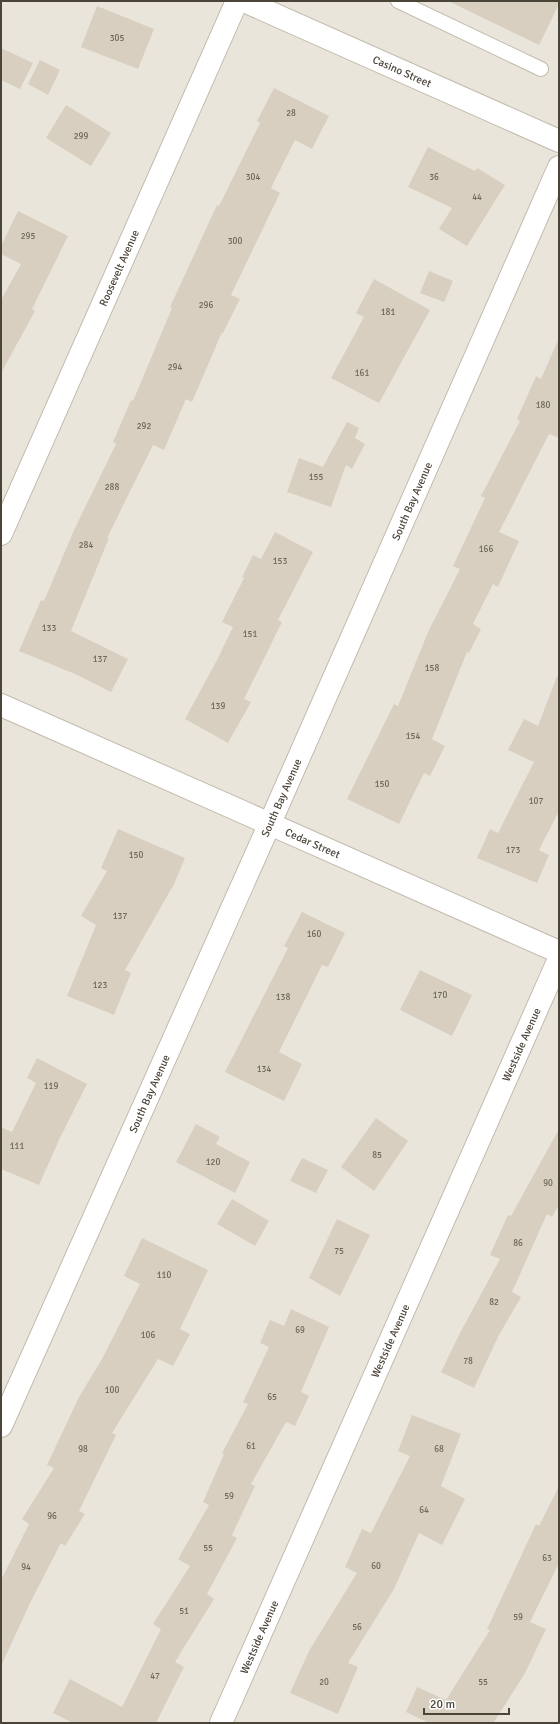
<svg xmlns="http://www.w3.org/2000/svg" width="560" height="1724" font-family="Signika,sans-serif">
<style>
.residential{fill:#eae5da}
.building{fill:#d8cfc1}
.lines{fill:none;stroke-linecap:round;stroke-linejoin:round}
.lane-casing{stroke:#c2bbae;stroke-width:16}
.street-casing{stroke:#c2bbae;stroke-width:24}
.lane{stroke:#fff;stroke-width:14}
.street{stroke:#fff;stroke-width:22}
.labels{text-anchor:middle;stroke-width:4;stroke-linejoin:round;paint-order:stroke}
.number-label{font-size:9px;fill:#6e675b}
.street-label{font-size:11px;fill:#4b4439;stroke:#fff}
</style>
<rect width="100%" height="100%" fill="#f6f3ec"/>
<rect class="residential" x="1" y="1" width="558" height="1722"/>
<g class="building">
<path d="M448,1H559V4L539,45Z"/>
<path d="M97,6L154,29L138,69L81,47Z"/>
<path d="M1,48L33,63L20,89L1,80Z"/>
<path d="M40,60L60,70L48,95L28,84Z"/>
<path d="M274,88L329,116L312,149L295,140L271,188L280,193L231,295L240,299L223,333L222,332L192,402L186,399L164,450L153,445L107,538H109L71,631L128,659L111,692L75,674L19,651L41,600L44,601L74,530L116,444L113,442L131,400L133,401L172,308L170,307L217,205L219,206L260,123L257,121Z"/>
<path d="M66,105L111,133L91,166L46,138Z"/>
<path d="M428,147L475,171L477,168L505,185L467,246L439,229L452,208L408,187Z"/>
<path d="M18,211L68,236L32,309L35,311L1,373V300L21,264L1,254V246Z"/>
<path d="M429,271L453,281L444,302L420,293Z"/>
<path d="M374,279L430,310L379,403L331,378L364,317L356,313Z"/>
<path d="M559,338V438L549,434L499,532L519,541L498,587L493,584L473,624L481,629L469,653L467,652L432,739L445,746L430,776L424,773L399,824L347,799L394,704L398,706L428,632L460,569L453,566L485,498L481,496L520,421L517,419L536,376L541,379Z"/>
<path d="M347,422L359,428L355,438L365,444L352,469L346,465L331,507L287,492L299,458L323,467Z"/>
<path d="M275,532L313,552L278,620L282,622L244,699L251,702L228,743L185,719L217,660L233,627L222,622L244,578L242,577L253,555L261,559Z"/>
<path d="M557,676H559V811L539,850L549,855L537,883L477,858L490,829L498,833L534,762L508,750L524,719L538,726Z"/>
<path d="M118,829L185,858L174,884L125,970L131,973L114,1015L67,996L96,925L81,916L107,871L101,868Z"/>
<path d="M302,912L345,933L328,967L322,965L279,1052L302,1064L284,1101L225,1072L288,948L284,946Z"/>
<path d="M420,970L472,995L452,1036L400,1010Z"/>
<path d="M37,1058L87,1084L59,1140L39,1185L1,1169V1127L12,1132L36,1083L27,1078Z"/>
<path d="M376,1118L408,1141L374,1191L341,1167Z"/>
<path d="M196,1124L220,1137L216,1144L250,1162L235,1193L176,1162Z"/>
<path d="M559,1129V1205L552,1217L547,1214L512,1292L521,1297L499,1335L474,1388L441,1372L460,1333L500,1259L490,1255L508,1215L511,1216Z"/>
<path d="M302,1158L328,1170L316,1193L290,1181Z"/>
<path d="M232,1199L269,1221L255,1246L217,1224Z"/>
<path d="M337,1219L370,1235L340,1296L309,1278Z"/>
<path d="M142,1238L208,1270L180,1329L190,1334L173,1366L158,1359L112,1433L116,1435L79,1511L85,1514L65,1546L61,1543L31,1601L1,1666V1580L29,1524L22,1519L54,1468L47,1465L79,1397L102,1359L140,1284L124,1276Z"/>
<path d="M291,1309L329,1327L301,1392L309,1396L295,1426L286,1422L251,1484L255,1486L232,1535L237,1538L207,1594L214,1599L175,1662L184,1667L156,1723H73L53,1713L70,1679L122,1707L161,1629L153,1624L190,1566L178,1559L209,1505L203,1502L224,1454L222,1453L248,1404L243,1402L269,1347L260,1343L270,1320L284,1326Z"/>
<path d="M412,1415L461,1434L441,1486L465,1499L442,1545L419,1533L394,1589L348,1663L358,1667L338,1714L290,1693L309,1651L357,1573L345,1567L362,1529L371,1533L410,1456L398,1451Z"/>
<path d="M559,1486V1563L530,1622L546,1629L524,1675L494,1722L496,1723H429L406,1712L417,1687L446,1700L490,1630L487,1629L536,1524L539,1526Z"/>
</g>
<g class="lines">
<defs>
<path id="lane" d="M398,1L541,69"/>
<g id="street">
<path id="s1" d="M244,1L559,141"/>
<path id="s2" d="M1,534L237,1"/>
<path id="s3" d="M1,705L559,952"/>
<path id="s4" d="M1,1426L270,823L559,167"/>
<path id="s5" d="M221,1723L559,959"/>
</g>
</defs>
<use href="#lane" class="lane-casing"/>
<use href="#street" class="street-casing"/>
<use href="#lane" class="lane"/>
<use href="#street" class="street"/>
</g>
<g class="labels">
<g class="number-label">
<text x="117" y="41">305</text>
<text x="291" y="116">28</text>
<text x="81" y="139">299</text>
<text x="253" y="180">304</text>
<text x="434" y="180">36</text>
<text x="477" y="200">44</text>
<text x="28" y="239">295</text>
<text x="235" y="244">300</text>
<text x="206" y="308">296</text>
<text x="388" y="315">181</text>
<text x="175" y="370">294</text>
<text x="362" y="376">161</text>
<text x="543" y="408">180</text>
<text x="144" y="429">292</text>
<text x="316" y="480">155</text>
<text x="112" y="490">288</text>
<text x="86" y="548">284</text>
<text x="486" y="552">166</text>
<text x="280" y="564">153</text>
<text x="49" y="631">133</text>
<text x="250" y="637">151</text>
<text x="100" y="662">137</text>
<text x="432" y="671">158</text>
<text x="218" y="709">139</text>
<text x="413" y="739">154</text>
<text x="382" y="787">150</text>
<text x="536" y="804">107</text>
<text x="513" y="853">173</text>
<text x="136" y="858">150</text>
<text x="120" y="919">137</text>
<text x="314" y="937">160</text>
<text x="100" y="988">123</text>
<text x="440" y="998">170</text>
<text x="283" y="1000">138</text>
<text x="264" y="1072">134</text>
<text x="51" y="1089">119</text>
<text x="17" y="1149">111</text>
<text x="377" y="1158">85</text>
<text x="213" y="1165">120</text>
<text x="548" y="1186">90</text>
<text x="518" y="1246">86</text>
<text x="339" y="1254">75</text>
<text x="164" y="1278">110</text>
<text x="494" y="1305">82</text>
<text x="300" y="1333">69</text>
<text x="148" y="1338">106</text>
<text x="468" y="1364">78</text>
<text x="112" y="1393">100</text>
<text x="272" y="1400">65</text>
<text x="251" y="1449">61</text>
<text x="83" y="1452">98</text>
<text x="439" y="1452">68</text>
<text x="229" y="1499">59</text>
<text x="424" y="1513">64</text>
<text x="52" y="1519">96</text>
<text x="208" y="1551">55</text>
<text x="547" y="1561">63</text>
<text x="376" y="1569">60</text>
<text x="26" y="1570">94</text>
<text x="184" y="1614">51</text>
<text x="518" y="1620">59</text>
<text x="357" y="1630">56</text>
<text x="155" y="1679">47</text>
<text x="324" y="1685">20</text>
<text x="483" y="1685">55</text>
</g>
<g class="street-label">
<text dy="4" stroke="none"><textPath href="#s1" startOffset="173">Casino Street</textPath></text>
<text dy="4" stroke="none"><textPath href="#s2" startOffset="291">Roosevelt Avenue</textPath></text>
<text dy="4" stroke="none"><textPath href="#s4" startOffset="1012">South Bay Avenue</textPath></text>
<text dy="4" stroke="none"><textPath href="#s4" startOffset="688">South Bay Avenue</textPath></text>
<text dy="4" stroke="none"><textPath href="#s3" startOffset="341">Cedar Street</textPath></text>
<text dy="4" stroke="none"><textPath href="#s5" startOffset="742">Westside Avenue</textPath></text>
<text dy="4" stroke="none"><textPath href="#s4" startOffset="364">South Bay Avenue</textPath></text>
<text dy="4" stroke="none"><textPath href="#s5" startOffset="418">Westside Avenue</textPath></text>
<text dy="4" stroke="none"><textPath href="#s5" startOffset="94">Westside Avenue</textPath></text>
</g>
</g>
<rect width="560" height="1724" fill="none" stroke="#4b4439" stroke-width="4"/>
<path d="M424 1708v6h85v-6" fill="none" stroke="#4b4439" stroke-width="2"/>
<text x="430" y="1708" font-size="12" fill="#4b4439" stroke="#ffffff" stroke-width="3" paint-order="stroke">20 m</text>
</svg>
